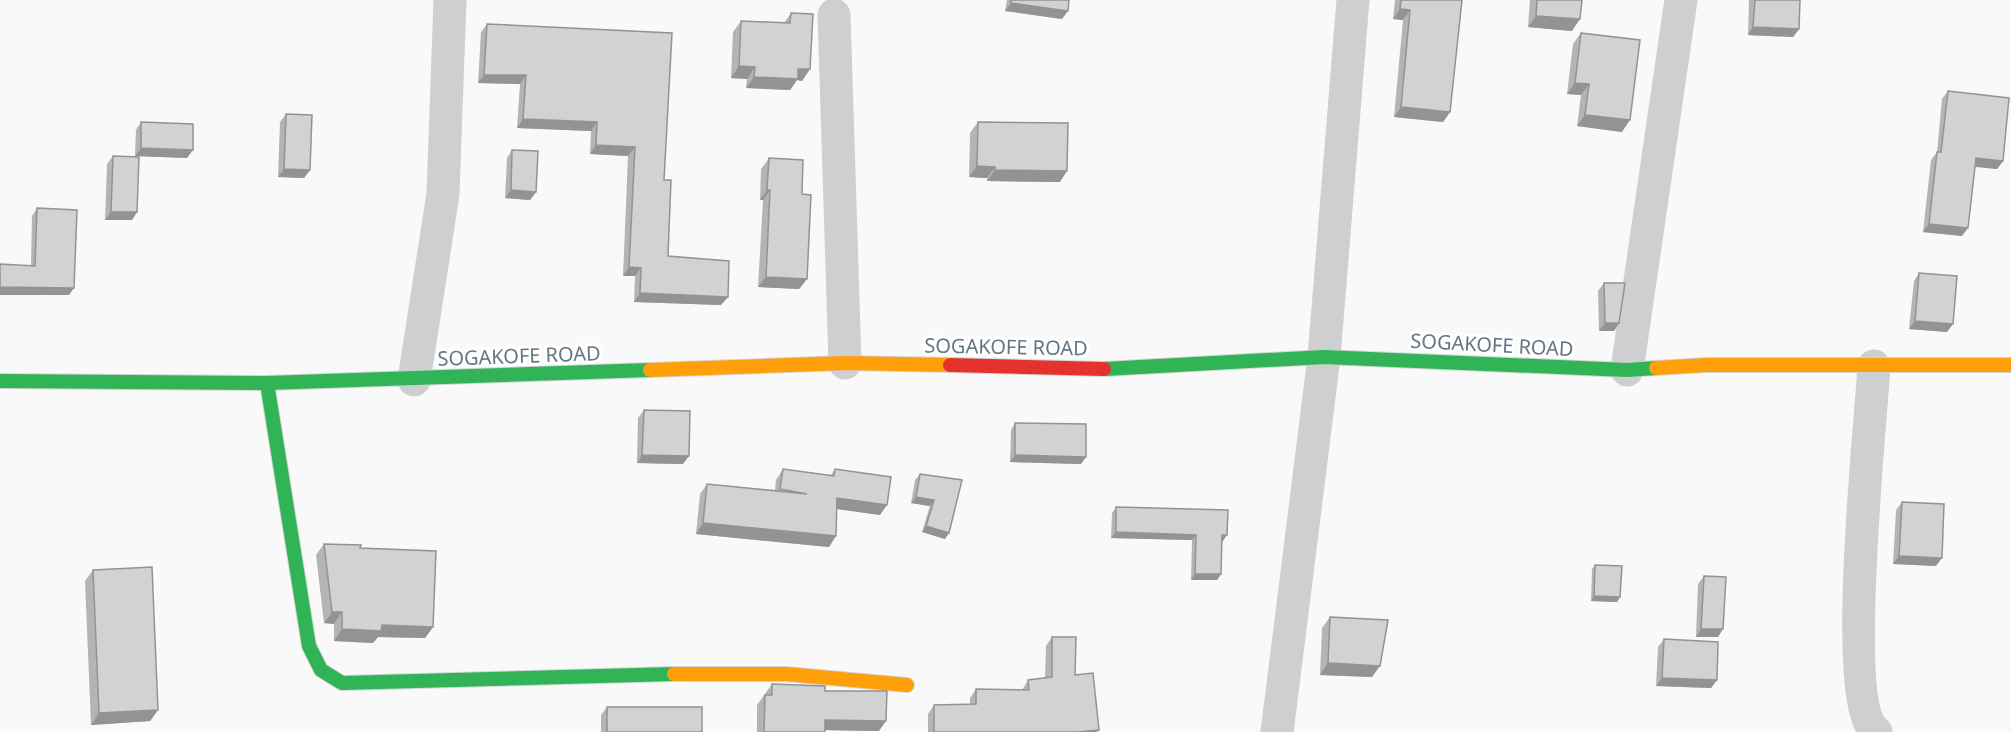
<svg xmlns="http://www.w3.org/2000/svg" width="2011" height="732" font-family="'Noto Sans',sans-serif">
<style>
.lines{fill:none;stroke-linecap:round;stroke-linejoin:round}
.fast-casing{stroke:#d5d6d7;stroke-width:16}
.slow-casing{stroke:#d5d6d7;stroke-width:16}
.jam-casing{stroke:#d5d6d7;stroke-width:16}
.street{stroke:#cecfd0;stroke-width:33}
.fast{stroke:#30b455;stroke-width:14}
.slow{stroke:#ff9f0a;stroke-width:14}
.jam{stroke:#e5322d;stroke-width:14}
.wall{fill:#b3b5b5}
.shaded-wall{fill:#929394}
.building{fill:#d0d2d3;stroke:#929394;stroke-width:1.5}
.labels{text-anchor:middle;stroke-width:6;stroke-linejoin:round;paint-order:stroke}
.street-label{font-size:20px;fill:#657683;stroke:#fff}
</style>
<rect width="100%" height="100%" fill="#f9f9f9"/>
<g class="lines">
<defs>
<g id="fast">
<path d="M1104,369L1324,357L1627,370L1656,368"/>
<path d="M0,381L267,383L650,370"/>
<path d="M267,383L309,646L321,670L342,683L674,674"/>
</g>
<g id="slow">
<path d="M1656,368L1707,365H2011"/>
<path d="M650,370L845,363L950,365"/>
<path d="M674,674H786L907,685"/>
</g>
<path id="jam" d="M950,365L1104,369"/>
</defs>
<use href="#fast" class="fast-casing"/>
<use href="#slow" class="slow-casing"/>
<use href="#jam" class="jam-casing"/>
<g class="street">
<path d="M834,15L845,363"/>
<path d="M1874,366C1871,422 1840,704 1876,732"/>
<path d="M1627,370L1681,0"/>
<path d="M414,380L443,194L450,0"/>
<path d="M1277,732L1324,357L1353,0"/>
</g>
<use href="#fast" class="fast"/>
<use href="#slow" class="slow"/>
<use href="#jam" class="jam"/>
</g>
<g class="wall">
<path d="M1007,0H1069L1062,19L1005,11Z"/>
<path d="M1395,0H1462L1450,112L1443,122L1394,117L1403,20L1393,19Z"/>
<path d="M1530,0H1582L1572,31L1528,27Z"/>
<path d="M1749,0H1800L1799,29L1793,37L1748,35Z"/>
<path d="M791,13L810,69L802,81L797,80L790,90L746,88L747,79L731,78L733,32L741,21L784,23Z"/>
<path d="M487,24L672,33L664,180L668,256L721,305L634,302L635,276H623L628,156L590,154L591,131L517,128L520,84L478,83L481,32Z"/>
<path d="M1581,33L1622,132L1577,126L1581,95L1567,94L1573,44Z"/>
<path d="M1948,91L2003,161L1997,169L1975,167L1962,236L1923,232L1931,160L1937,152L1942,99Z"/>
<path d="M286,114L310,170L304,178L278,177L280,122Z"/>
<path d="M141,122L187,158L135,156L136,130Z"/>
<path d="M978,122L1060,182L987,181V178L969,177L970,133Z"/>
<path d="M512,150L536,192L530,200L505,198L507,158Z"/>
<path d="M113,156L137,212L132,220H105L107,164Z"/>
<path d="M769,158L802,194L807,279L799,289L758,287L763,200H760L761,169Z"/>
<path d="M37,208L69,295L31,265L32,216Z"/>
<path d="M1919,273L1947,332L1909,329L1914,281Z"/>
<path d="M1604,283L1619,323L1614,331H1599L1598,291Z"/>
<path d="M644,410L683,464L637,463L638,418Z"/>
<path d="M1015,423L1081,464L1010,462L1011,430Z"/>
<path d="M783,469L831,475L835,469L880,515L837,509L829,547L696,534L700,494L707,484L775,490L776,480Z"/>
<path d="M920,474L962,480L945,539L922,532L930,506L911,503L915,480Z"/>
<path d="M1902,502L1936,566L1893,564L1896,510Z"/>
<path d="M1116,507L1223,541H1222L1221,574L1217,580H1191L1192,540L1111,538L1112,513Z"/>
<path d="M324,544L360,548L433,627L425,638L378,637L373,643L334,641V624L324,623L316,555Z"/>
<path d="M1595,565L1620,597L1617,602L1591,601L1592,569Z"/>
<path d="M93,570L158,710L150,721L91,725L85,581Z"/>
<path d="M1704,576L1718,637H1696L1698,584Z"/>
<path d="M1330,617L1372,677L1320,675L1322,628Z"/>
<path d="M1052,637L1075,675L1097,732H928V714L934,705L970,704V698L976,689L1022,690L1028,680L1045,678L1046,646Z"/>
<path d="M1664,639L1717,680L1711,688L1656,686L1658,647Z"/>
<path d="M772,684L825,691L879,731L825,730V732H757V705Z"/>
<path d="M607,707L702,732H601V715Z"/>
</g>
<g class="shaded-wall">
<path d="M1011,3L1068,11L1062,19L1005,11Z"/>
<path d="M1400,9L1410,10L1403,20L1393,19Z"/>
<path d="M1536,16L1580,19L1572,31L1528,27Z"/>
<path d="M1753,27L1799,29L1793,37L1748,35Z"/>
<path d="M739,66L755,67L747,79L731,78Z"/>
<path d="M798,69H810L802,81L797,80L790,90L746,88L754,77Z"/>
<path d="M484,75H526L520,84L478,83Z"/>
<path d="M1575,83L1589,84L1581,95L1567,94Z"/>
<path d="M1401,107L1450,112L1443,122L1394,117Z"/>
<path d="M1585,115L1630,120L1622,132L1577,126Z"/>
<path d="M523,119L597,122L591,131L517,128Z"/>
<path d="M596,145L635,147L628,156L590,154Z"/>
<path d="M141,148L193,150L187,158L135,156Z"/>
<path d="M1976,158L2003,161L1997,169L1970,166Z"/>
<path d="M977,166L995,167L987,178L969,177Z"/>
<path d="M284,169L310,170L304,178L278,177Z"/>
<path d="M995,170L1067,171L1060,182L987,181Z"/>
<path d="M511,190L536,192L530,200L505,198Z"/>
<path d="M767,190H770L763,200H760Z"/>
<path d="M111,212H137L132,220H105Z"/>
<path d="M1929,224L1968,228L1962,236L1923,232Z"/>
<path d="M629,267L641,268L635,276H623Z"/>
<path d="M766,277L807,279L799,289L758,287Z"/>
<path d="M0,287L74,288L69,295H0Z"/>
<path d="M640,293L728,297L721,305L634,302Z"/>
<path d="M1915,321L1953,324L1947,332L1909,329Z"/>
<path d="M1605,323H1619L1614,331H1599Z"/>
<path d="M642,455L689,456L683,464L637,463Z"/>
<path d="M1015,455L1086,457L1081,464L1010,462Z"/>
<path d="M916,497L934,500L930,506L911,503Z"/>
<path d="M837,498L887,505L880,515L830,508Z"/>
<path d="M703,523L836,536L829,547L696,534Z"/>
<path d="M926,526L949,533L945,539L922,532Z"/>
<path d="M1116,532L1196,535L1192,540L1111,538Z"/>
<path d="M1222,535H1227L1223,541H1218Z"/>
<path d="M1899,556L1942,558L1936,566L1893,564Z"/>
<path d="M1195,574H1221L1217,580H1191Z"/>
<path d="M1594,596L1620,597L1617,602L1591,601Z"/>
<path d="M332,612H342L334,624L324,623Z"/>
<path d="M382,625L433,627L425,638L378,637L373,643L334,641L342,629Z"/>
<path d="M1701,629H1723L1718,637H1696Z"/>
<path d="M1328,663L1380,666L1372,677L1320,675Z"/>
<path d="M1662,678L1717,680L1711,688L1656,686Z"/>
<path d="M158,710L150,721L91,725L99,713Z"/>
<path d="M825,720L886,721L879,731L818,730Z"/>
<path d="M1099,730L1097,732H1078Z"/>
</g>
<g class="building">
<path d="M1011,0H1069L1068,11L1011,3Z"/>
<path d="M1401,0H1462L1450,112L1401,107L1410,10L1400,9Z"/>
<path d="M1537,0H1582L1580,19L1536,16Z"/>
<path d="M1755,0H1800L1799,29L1753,27Z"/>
<path d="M791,13L813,14L810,69H798V79L754,77L755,67L739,66L741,21L790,23Z"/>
<path d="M487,24L672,33L664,180H671L668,256L729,261L728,297L640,293L641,268L629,267L635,147L596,145L597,122L523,119L526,75H484Z"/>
<path d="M1581,33L1640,40L1630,120L1585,115L1589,84L1575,83Z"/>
<path d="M1948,91L2009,98L2003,161L1976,158L1968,228L1929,224L1937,152H1941Z"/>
<path d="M286,114L312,115L310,170L284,169Z"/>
<path d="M141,122L193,124V150L141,148Z"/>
<path d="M978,122L1068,123L1067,171L995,170V167L977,166Z"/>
<path d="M512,150L538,151L536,192L511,190Z"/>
<path d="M113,156L139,157L137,212H111Z"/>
<path d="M769,158L803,160L802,194L811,195L807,279L766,277L770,190H767Z"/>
<path d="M37,208L77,210L74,288L0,287V264L35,266Z"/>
<path d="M1919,273L1957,276L1953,324L1915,321Z"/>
<path d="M1604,283H1625L1619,323H1605Z"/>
<path d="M644,410L690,411L689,456L642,455Z"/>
<path d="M1015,423L1086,424V457L1015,455Z"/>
<path d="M783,469L834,476L835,469L891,477L887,505L837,498L836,536L703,523L707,484L807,494L780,489Z"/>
<path d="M920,474L962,480L949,533L926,526L934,500L916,497Z"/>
<path d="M1902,502L1944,504L1942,558L1899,556Z"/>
<path d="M1116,507L1228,510L1227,535H1222L1221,574H1195L1196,535L1116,532Z"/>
<path d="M324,544L361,545L360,548L436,551L433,627L382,625L381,631L342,629V612H332Z"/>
<path d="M1595,565L1622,566L1620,597L1594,596Z"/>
<path d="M152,567L158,710L99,713L93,570Z"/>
<path d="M1704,576L1726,577L1723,629H1701Z"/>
<path d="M1330,617L1388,620L1380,666L1328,663Z"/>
<path d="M1052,637H1076L1075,675L1093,673L1099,730L1078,732H934V705L976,704V689L1029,690L1028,680L1052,677Z"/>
<path d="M1664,639L1718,642L1717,680L1662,678Z"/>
<path d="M772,684L825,686V691H887L886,721L825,720V732H764L765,695H772Z"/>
<rect x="607" y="707" width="95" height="25"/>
</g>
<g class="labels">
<g class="street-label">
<text transform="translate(1492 345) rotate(3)" y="7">SOGAKOFE ROAD</text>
<text transform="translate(1006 347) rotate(1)" y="7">SOGAKOFE ROAD</text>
<text transform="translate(519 356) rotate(-2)" y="7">SOGAKOFE ROAD</text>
</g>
</g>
</svg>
